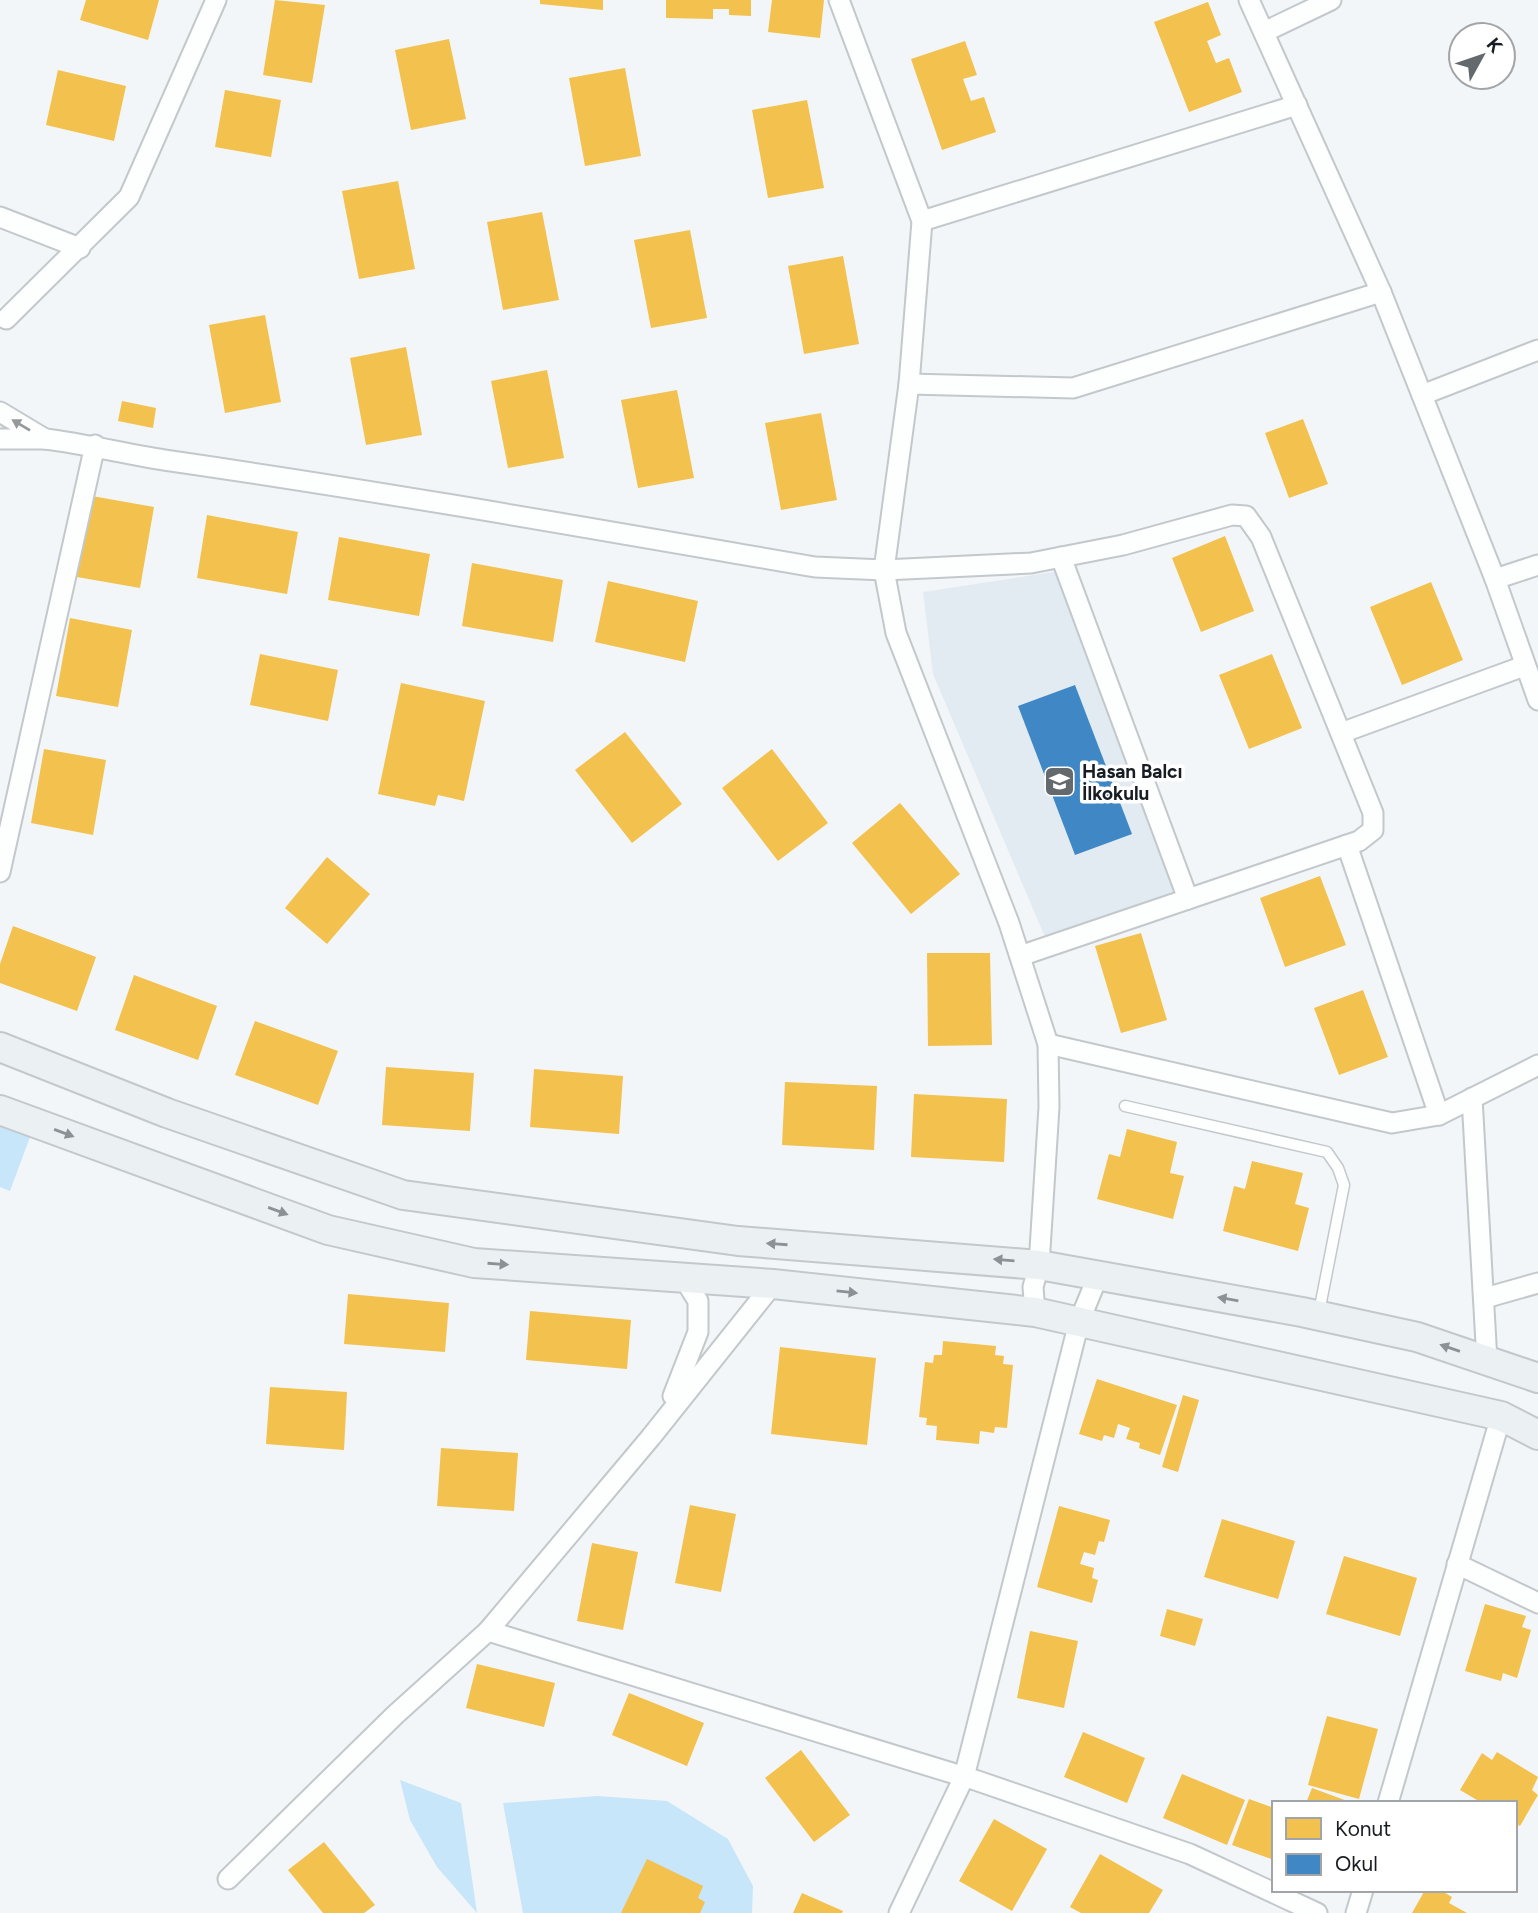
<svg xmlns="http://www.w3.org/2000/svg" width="1538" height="1913" font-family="Figtree,sans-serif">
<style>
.built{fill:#e2ebf2}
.green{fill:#c7e6f9}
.homes{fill:#f2c14e}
.schools{fill:#3f88c5}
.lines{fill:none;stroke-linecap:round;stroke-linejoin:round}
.service-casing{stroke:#c3c8cb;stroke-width:13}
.minor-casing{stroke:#c3c8cb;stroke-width:23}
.secondary-casing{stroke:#c3c8cb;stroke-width:32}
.service{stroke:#fdfefe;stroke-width:10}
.minor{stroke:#fdfefe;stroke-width:19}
.secondary{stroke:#ebf0f3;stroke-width:28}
.oneway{fill:#96999b}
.oneway2{fill:#8c9195}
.labels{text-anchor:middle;stroke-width:7;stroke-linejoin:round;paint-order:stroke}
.poi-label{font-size:19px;font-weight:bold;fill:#171d22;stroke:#fff;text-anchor:start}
</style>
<rect width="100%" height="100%" fill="#f3f6f9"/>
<path class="built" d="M1066,570L1176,891L1045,937L933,674L923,592Z"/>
<g class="green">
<path d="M0,1125L30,1137L10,1191L0,1187Z"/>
<path d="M400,1780L461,1803L477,1913L437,1867L410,1820Z"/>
<path d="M597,1796L667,1801L728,1839L753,1886L752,1913H523L503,1803Z"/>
</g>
<g class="homes">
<path d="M86,0H159L148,40L80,20Z"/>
<path d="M275,0L325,5L312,83L263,75Z"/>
<path d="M540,0H603V10L540,4Z"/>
<path d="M666,0H751V16L729,15V9H713V19L666,18Z"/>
<path d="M772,0H824L820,38L768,32Z"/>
<path d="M1208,2L1221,35L1207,41L1216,63L1229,58L1242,92L1189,112L1154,22Z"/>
<path d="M449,39L466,119L411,130L395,50Z"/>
<path d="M965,41L977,75L963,79L971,101L984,97L996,132L942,150L911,59Z"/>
<path d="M625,68L641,156L585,166L569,78Z"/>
<path d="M58,70L126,86L114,141L46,125Z"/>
<path d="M225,90L281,100L271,157L215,147Z"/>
<path d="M807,100L824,188L768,198L752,110Z"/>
<path d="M398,181L415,269L359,279L342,191Z"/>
<path d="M542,212L559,300L503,310L487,222Z"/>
<path d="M690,230L707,318L651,328L634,240Z"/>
<path d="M843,256L859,344L804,354L788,266Z"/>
<path d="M265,315L281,402L225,413L209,325Z"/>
<path d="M406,347L422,435L366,445L350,358Z"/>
<path d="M547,370L564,458L508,468L491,381Z"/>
<path d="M677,390L694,478L638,488L621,400Z"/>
<path d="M122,401L156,408L153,428L118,421Z"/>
<path d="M821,413L837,500L781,510L765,423Z"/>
<path d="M1303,419L1328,484L1289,498L1265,433Z"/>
<path d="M92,496L154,507L140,588L77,577Z"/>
<path d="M207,515L298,532L287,594L197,578Z"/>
<path d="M1225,536L1254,611L1201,632L1172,558Z"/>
<path d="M339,537L430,554L419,616L328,600Z"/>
<path d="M472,563L563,580L553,642L462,626Z"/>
<path d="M608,581L698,601L685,662L595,642Z"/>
<path d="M1431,582L1463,660L1402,685L1370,607Z"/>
<path d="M70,618L132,630L118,707L56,696Z"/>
<path d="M260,654L338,670L328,721L250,705Z"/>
<path d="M1272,654L1302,728L1249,749L1219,675Z"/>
<path d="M401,683L485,701L464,801L438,795L435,806L378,794Z"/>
<path d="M625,732L682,804L632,843L575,770Z"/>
<path d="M44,749L106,760L93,835L31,823Z"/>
<path d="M772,749L828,823L778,861L722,788Z"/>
<path d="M900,803L960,874L911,914L852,843Z"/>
<path d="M327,857L370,894L327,944L285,908Z"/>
<path d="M1320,876L1346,945L1285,967L1260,898Z"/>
<path d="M13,926L96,957L77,1011L0,983V964Z"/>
<path d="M1141,933L1167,1020L1121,1033L1095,946Z"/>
<path d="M927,953H990L992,1045L928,1046Z"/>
<path d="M134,975L217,1006L198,1060L115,1030Z"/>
<path d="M1363,990L1388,1057L1339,1075L1314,1008Z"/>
<path d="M255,1021L338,1051L318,1105L235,1075Z"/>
<path d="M386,1067L474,1073L470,1131L382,1125Z"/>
<path d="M534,1069L623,1076L619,1134L530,1127Z"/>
<path d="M785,1082L877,1086L874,1150L782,1145Z"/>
<path d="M914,1094L1007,1099L1004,1162L911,1157Z"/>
<path d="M1127,1129L1177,1142L1170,1173L1184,1176L1173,1219L1097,1199L1109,1154L1120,1157Z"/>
<path d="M1252,1161L1303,1173L1295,1204L1309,1208L1298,1251L1223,1231L1234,1186L1245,1189Z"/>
<path d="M348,1294L449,1303L445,1352L344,1344Z"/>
<path d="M530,1311L631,1320L627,1369L526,1360Z"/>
<path d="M943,1341L996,1346L995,1355L1004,1356L1003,1364L1013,1365L1007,1428L995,1427L994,1433L980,1431L979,1444L936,1440L937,1426L926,1425L927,1418L919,1417L925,1362L933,1363L934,1355H942Z"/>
<path d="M780,1347L876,1358L867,1445L771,1434Z"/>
<path d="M1097,1379L1177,1405L1160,1455L1139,1448L1140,1443L1126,1439L1130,1428L1118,1424L1114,1438L1104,1435L1102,1441L1079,1434Z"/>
<path d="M270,1387L347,1392L344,1450L266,1444Z"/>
<path d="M1183,1395L1199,1400L1178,1472L1162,1467Z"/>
<path d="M441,1448L518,1453L514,1511L437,1506Z"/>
<path d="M690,1505L736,1514L721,1592L675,1583Z"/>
<path d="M1059,1506L1110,1520L1104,1542L1099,1541L1095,1555L1084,1552L1080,1564L1094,1568L1092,1578L1098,1580L1092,1603L1037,1587Z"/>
<path d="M1222,1519L1295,1541L1278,1599L1204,1577Z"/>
<path d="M592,1543L638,1552L623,1630L577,1621Z"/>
<path d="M1344,1556L1417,1578L1400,1636L1326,1614Z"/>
<path d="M1485,1604L1526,1616L1522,1627L1531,1630L1517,1678L1503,1673L1501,1681L1465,1671Z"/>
<path d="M1167,1609L1203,1619L1195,1646L1160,1636Z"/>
<path d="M1030,1631L1078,1641L1064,1708L1017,1698Z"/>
<path d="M477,1664L555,1683L544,1727L466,1708Z"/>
<path d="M629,1693L704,1723L687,1766L612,1735Z"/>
<path d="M1327,1716L1378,1729L1359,1799L1308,1785Z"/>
<path d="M1083,1732L1145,1758L1127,1803L1064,1777Z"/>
<path d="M801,1750L850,1815L814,1842L765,1778Z"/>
<path d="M1497,1752L1538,1777L1532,1790L1538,1795L1520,1826L1515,1823V1803H1482L1460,1790L1482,1753L1492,1760Z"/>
<path d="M1182,1774L1245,1800L1227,1845L1163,1818Z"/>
<path d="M1312,1788L1350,1802V1803H1306Z"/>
<path d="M1249,1799L1274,1808V1860L1232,1845Z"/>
<path d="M994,1819L1047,1849L1012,1911L959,1881Z"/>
<path d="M324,1842L375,1905L364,1913H323L288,1870Z"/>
<path d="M1100,1854L1163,1890L1149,1913H1081L1070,1907Z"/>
<path d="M647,1859L703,1886L698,1898L705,1902L700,1913H621Z"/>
<path d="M1425,1890H1440L1452,1897L1449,1903L1467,1913H1412Z"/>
<path d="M802,1893L843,1911L842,1913H793Z"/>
</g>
<path class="schools" d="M1075,685L1132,834L1075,855L1018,706Z"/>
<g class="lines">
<defs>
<path id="service" d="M1125,1106L1327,1152L1338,1168L1344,1185L1319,1312"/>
<g id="minor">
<path d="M839,0L922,221L909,384L884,570L896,633L1009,923L1048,1044L1049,1107L1039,1265L1033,1287L1035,1312"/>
<path d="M1249,0L1381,292L1495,579L1538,700"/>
<path d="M1264,32L1331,0"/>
<path d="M0,217L80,248"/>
<path d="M922,221L1297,105"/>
<path d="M6,319L129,197L216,0"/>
<path d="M909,384L1073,388L1381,292"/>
<path d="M1422,395L1538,350"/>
<path d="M0,412L45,439H0"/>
<path d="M45,439C88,444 128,455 171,461C386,492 600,530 815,567L884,570L1031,563L1123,545L1232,515L1246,516L1261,537L1373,813V830L1359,841L1020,956"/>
<path d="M1061,557L1188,899"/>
<path d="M1495,579L1538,565"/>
<path d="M1341,733L1524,666"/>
<path d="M1347,845L1439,1115"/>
<path d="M0,872L95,445"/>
<path d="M1048,1044L1392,1123L1439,1115L1538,1065"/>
<path d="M1472,1098L1487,1361"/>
<path d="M1485,1298L1538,1283"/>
<path d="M673,1396L698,1332V1301L683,1277"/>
<path d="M1457,1564L1538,1603"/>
<path d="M488,1631L975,1780L1190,1854L1317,1913"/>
<path d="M1388,1803L1501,1416"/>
<path d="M228,1879L395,1715L488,1631L651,1437L773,1284"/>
<path d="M899,1913L964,1777L1079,1322L1093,1288L1092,1275"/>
<path d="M1356,1913L1363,1890"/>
</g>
<g id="secondary">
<path d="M0,1047L167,1113L403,1195L738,1241L1039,1265L1302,1312L1417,1337L1538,1378"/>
<path d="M0,1110L328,1230L474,1263L773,1284L1035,1312L1501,1416L1538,1435"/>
</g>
</defs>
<use href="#service" class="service-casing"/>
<use href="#minor" class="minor-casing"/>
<use href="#secondary" class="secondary-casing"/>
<use href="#service" class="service"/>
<use href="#minor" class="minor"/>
<use href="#secondary" class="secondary"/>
</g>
<defs><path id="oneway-solid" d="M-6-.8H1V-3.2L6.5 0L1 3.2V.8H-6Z" transform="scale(1.75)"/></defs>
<use class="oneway" href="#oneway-solid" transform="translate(21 425) rotate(-149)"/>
<g class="oneway2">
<use href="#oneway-solid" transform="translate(64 1133) rotate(20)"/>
<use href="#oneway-solid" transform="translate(278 1211) rotate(20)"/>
<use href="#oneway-solid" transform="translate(777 1244) rotate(-176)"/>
<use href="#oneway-solid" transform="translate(1004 1260) rotate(-175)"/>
<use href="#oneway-solid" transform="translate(498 1264) rotate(4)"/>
<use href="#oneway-solid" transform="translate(847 1292) rotate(6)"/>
<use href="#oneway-solid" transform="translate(1228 1299) rotate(-170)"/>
<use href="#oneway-solid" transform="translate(1450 1348) rotate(-161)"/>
</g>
<defs>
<symbol id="school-square" viewBox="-11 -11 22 22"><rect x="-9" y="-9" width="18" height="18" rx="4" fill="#64696d" stroke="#fff"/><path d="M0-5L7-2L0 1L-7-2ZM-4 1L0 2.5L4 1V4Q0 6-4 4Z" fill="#fff"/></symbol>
</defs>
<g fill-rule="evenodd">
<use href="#school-square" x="1042" y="764" width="35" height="35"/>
</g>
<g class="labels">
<g class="poi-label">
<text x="1082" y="778">Hasan Balcı<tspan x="1082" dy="22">İlkokulu</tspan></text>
</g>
</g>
<rect x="1272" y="1801" width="245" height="91" fill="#ffffff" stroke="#a2a5a7" stroke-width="2"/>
<rect x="1286" y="1818" width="35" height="21" fill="#f2c14e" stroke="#a2a5a7" stroke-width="2"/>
<text x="1335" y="1836" font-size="21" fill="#171d22">Konut</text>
<rect x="1286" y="1854" width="35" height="21" fill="#3f88c5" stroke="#a2a5a7" stroke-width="2"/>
<text x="1335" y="1871" font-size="21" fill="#171d22">Okul</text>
<g transform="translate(1482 56) rotate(50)"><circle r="33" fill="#ffffff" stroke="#a2a5a7" stroke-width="2"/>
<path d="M0-5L12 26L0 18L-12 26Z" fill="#64696d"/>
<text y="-10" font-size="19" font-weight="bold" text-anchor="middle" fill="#171d22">K</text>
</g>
</svg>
